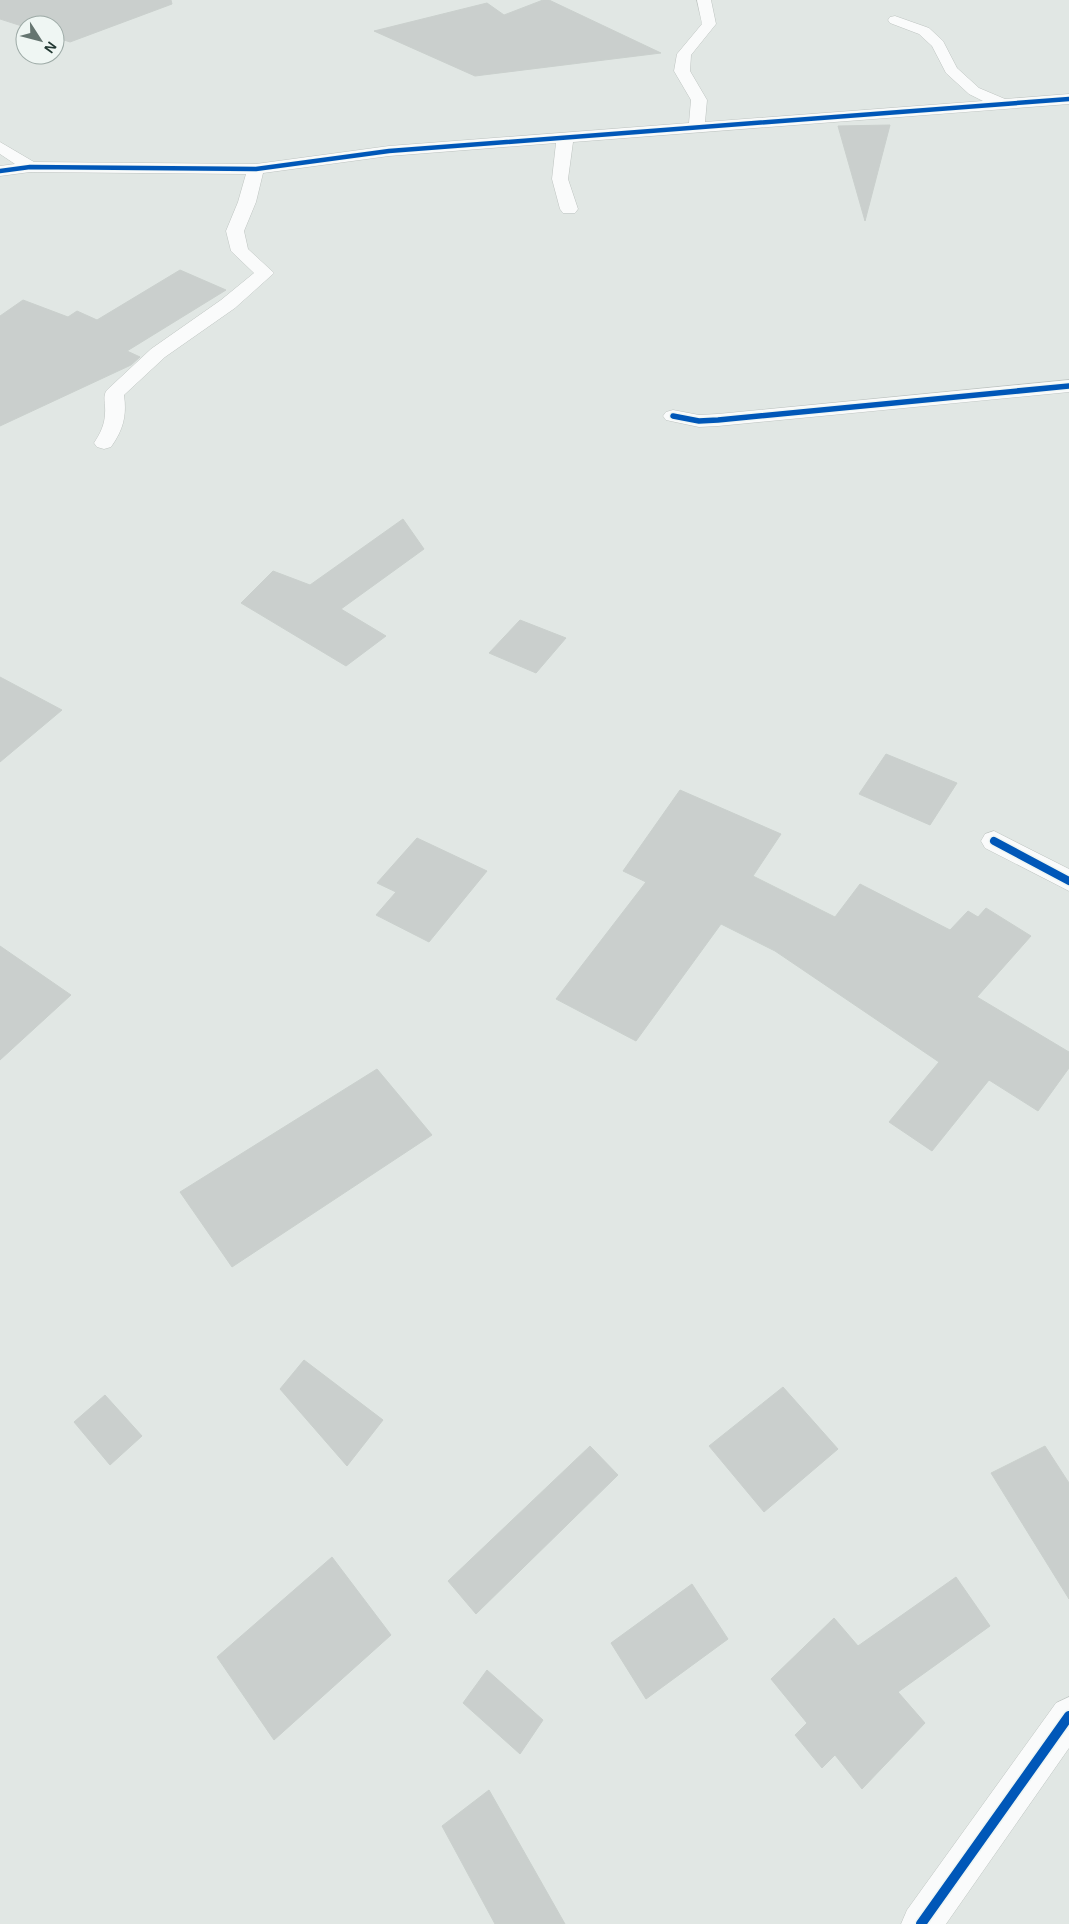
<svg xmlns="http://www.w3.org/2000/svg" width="1069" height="1924" font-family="Arial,sans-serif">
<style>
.building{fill:#cacfcd;stroke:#cad0cd}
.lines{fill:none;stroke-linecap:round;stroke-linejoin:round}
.minor-casing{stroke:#bec4c1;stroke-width:1}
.minor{fill:#fafbfb;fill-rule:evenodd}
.cycleway-far3-casing{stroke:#eff6f3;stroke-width:6}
.cycleway-far2-casing{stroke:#eff6f3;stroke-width:8}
.cycleway-far1-casing{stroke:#eff6f3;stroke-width:11}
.cycleway-casing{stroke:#eff6f3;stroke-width:13}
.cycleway-far3{stroke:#0057b8;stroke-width:4.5}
.cycleway-far2{stroke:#0057b8;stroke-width:5.5}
.cycleway-far1{stroke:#0057b8;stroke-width:8}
.cycleway{stroke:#0057b8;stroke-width:10}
</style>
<rect width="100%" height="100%" fill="#e1e7e4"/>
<g class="building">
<path d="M0,0H171L172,4L70,42L55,37V25H25V27L0,19Z"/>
<path d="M543,0H549L661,53L475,76L374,31L487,3L504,15Z"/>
<path d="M890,125L865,221L838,126Z"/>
<path d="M180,270L226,290L127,351L140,357L131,365L0,426V316L23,300L68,317L77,311L97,320Z"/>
<path d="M403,519L424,549L341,609L386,636L346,666L241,603L273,571L310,585Z"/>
<path d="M520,620L566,638L536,673L489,653Z"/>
<path d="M0,677L62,710L0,762Z"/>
<path d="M886,754L957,783L930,825L859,794Z"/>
<path d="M680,790L781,834L753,876L835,917L860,884L950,930L968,911L978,917L986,908L1031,936L977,997L1069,1052V1068L1038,1111L989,1080L932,1151L889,1122L939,1062L775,951L721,924L636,1041L556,999L646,882L623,871Z"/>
<path d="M417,838L487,871L429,942L376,915L396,892L377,883Z"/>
<path d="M0,946L71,995L0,1060Z"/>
<path d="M377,1069L432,1135L232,1267L180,1192Z"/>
<path d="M304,1360L383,1420L347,1466L280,1389Z"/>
<path d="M783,1387L838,1449L764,1512L709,1446Z"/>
<path d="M105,1395L142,1436L110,1465L74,1422Z"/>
<path d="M590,1446L618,1475L476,1614L448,1581Z"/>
<path d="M1045,1446L1069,1483V1599L991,1473Z"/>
<path d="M332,1557L391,1635L274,1740L217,1657Z"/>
<path d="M956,1577L990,1626L898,1692L925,1723L862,1789L835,1755L822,1768L795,1735L807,1723L771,1679L834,1618L858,1646Z"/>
<path d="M692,1584L728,1639L646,1699L611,1643Z"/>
<path d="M487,1670L543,1720L520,1754L463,1703Z"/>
<path d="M489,1790L565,1924H495L442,1826Z"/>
</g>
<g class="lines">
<defs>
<g id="minor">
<path d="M697,0H711L716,24L691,55L690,71L707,100L705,122L983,101L969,94L946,73L932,46L919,34L890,23L888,20L890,17L895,16L929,28L943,41L957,68L979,88L1005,99L1069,94V104L573,142L568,179L578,209L575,213H563L560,209L552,179L556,143L389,156L263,173L256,202L244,231L248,249L274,273L235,308L165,357L124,395C127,416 123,430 111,447L104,449L97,447L94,443C100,434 105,424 105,413C106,405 102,396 107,390L151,349L221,300L254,273L231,251L226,231L238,202L246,174L30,172L0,176V166L15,164L0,154V142L34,162L256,164L389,146L689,123L691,100L674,71L677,54L702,24Z"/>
<path d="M1069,380V392L718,426L699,427L666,420L663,416L666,412L673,410L699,415L718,414Z"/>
<path d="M994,831L1069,869V891L985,848L981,841L985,834Z"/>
<path d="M1069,1697V1748L946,1924H901L907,1910L1056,1703Z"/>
</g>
</defs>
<use href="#minor" class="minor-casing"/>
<use href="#minor" class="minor"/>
<defs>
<path id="cycleway-far3" d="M0,171L30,167L256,169L389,151L1069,99"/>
<path id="cycleway-far2" d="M673,416L699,421L718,420L1069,386"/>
<path id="cycleway-far1" d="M994,841L1069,881"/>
<path id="cycleway" d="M921,1924L1069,1716"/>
</defs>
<use href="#cycleway-far3" class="cycleway-far3-casing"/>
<use href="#cycleway-far2" class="cycleway-far2-casing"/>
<use href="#cycleway-far1" class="cycleway-far1-casing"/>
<use href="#cycleway" class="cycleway-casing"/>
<use href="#cycleway-far3" class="cycleway-far3"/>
<use href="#cycleway-far2" class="cycleway-far2"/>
<use href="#cycleway-far1" class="cycleway-far1"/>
<use href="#cycleway" class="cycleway"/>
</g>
<g transform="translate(40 40) rotate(126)"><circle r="24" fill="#eff6f3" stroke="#9daaa6"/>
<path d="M0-4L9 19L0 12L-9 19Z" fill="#657570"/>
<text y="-8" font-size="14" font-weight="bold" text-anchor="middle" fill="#223832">N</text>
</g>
</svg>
